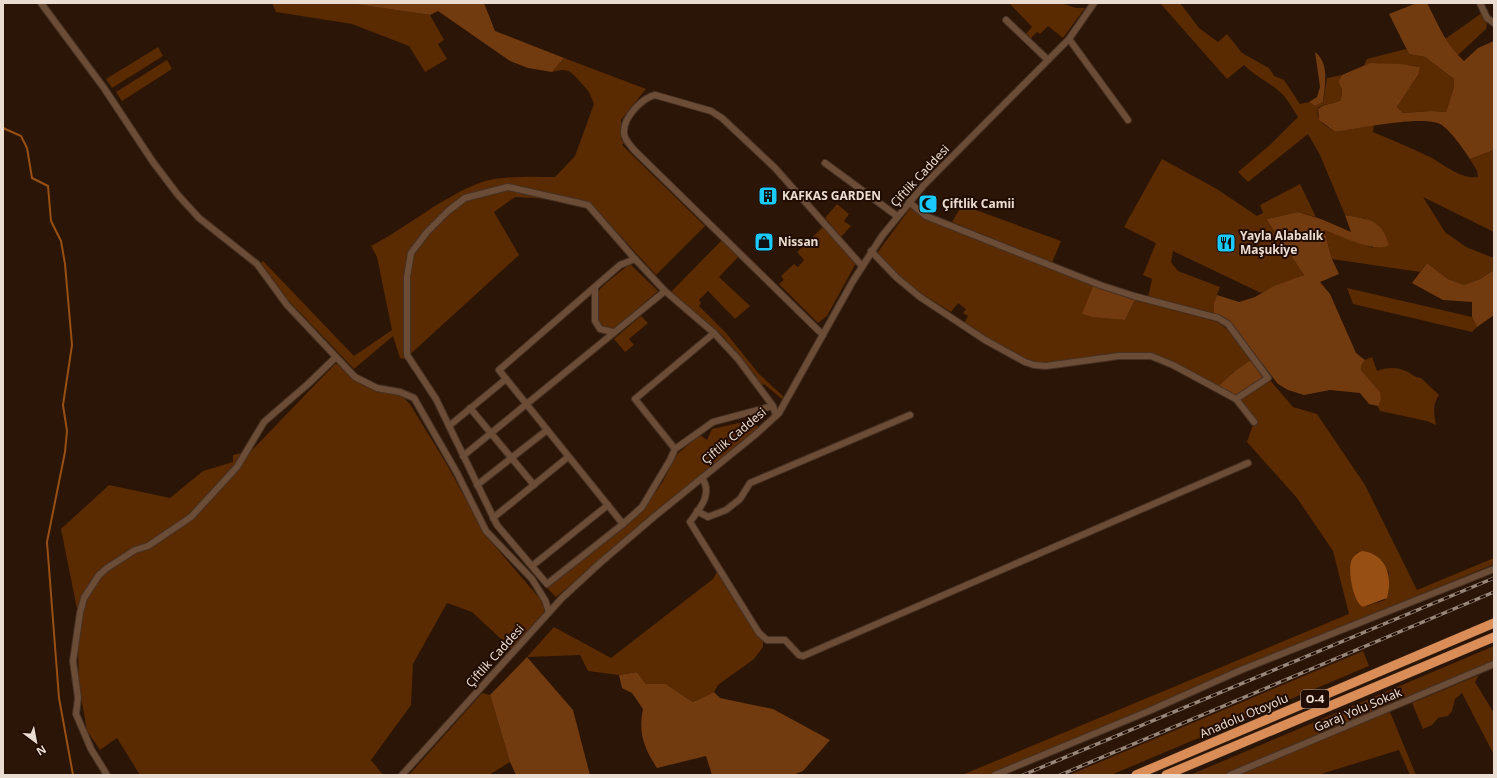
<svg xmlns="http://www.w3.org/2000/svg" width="1497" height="778" font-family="'Noto Sans',sans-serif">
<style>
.green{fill:#5a2a01;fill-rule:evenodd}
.forest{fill:#713a0f}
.water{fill:#974f13}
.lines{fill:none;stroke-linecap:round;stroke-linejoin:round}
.stream{stroke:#974f13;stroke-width:2}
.minor-casing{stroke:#463123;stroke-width:8}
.highway-casing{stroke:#463123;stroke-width:10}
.minor{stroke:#6b4c37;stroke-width:6}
.highway{stroke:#da8d57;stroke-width:9}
.rail-casing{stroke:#98867a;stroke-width:3.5}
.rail{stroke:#210c01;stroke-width:2;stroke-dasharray:6;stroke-linecap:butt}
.labels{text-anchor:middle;stroke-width:4;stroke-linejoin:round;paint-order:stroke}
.shield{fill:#210c01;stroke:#ae9e93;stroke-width:1}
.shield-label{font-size:11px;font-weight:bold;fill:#ebdcd2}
.street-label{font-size:12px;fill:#ebdcd2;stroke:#210c01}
.poi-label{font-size:12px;font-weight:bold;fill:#ebdcd2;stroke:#210c01;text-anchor:start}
</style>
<rect width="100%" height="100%" fill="#2b1506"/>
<g class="green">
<path d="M272,3H349L430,15L444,40L438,44L447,59L425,72L409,46L352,24L276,12Z"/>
<path d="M1016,3H1061L1076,8H1085L1063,38L1048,26L1040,34L1037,32L1030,39L1025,35L1032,27L1010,4Z"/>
<path d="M1160,3H1180L1199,28L1218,42L1227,34L1242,53L1269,68L1274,76L1284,80L1300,104L1309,102L1315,106L1323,102L1327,78L1342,75L1338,82L1342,89L1341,100C1333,105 1327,102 1318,108C1315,121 1325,125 1335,132L1374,125L1373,132C1392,140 1412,148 1430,157C1443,164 1462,180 1478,177L1477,171L1470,159L1494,150V232L1423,197L1445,232L1466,247L1494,258V270L1480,279L1464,285L1448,279L1427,263L1420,272L1332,259L1324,230L1373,248L1366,219L1345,215L1320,155L1308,134L1248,182L1238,172L1271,144L1298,117C1293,109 1289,102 1284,96C1273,84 1256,77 1244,65L1227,79Z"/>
<path d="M1482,13L1487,24L1486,29L1457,56L1445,39Z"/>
<path d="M158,47L163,56L112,88L106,79Z"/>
<path d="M1406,49L1409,54L1425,57L1454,79V87L1446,112L1431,111L1403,113L1397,107L1418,75L1417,66L1370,63L1364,66L1367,59Z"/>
<path d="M564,58L646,89L621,120V139L624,143L622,145L705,226L656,275L596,209L586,201L515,197L494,212L519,255L405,359L400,358L393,336L354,369L287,299L261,263L263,261L354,356L392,330L377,257L371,246C408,227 441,197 482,182C505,175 532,177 555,177L575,156L594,104L589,92L576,77L569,71L562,70L552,72Z"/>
<path d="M167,60L172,69L122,101L116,92Z"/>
<path d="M1162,159L1217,189L1257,216L1263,213L1260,205L1300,184L1316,217L1298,212L1266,219L1304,275L1261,293L1173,251L1171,262L1178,271L1220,287L1214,303V313L1148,297L1152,279L1143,275L1156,243L1124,227Z"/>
<path d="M837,204L849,214L844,221L851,226L841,237L825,218Z"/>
<path d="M962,205L1061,241L1052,263L952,222Z"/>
<path d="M911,207L1093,286L1083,314L1125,320L1135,300L1218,322L1228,330L1252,359L1235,371L1217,387L1166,359L1153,354L1130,353L1046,364L1028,361L964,324L968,316L963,313L966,309L958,303L951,312L912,288L877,253Z"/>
<path d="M824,226L856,263L827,316L818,323L779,284L784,280L781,276L794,264L798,267L804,260L797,252Z"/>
<path d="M722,240L738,257L719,277L750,306L735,319L708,291L699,300L701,303L699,306L726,333L759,374L784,397L782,399L764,384L760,387L756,376L722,335L671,292Z"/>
<path d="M630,264L658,291L615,328H602C597,318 592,302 599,291C603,284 623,270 630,264Z"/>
<path d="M1347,288L1472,317L1477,327L1472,332L1353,304Z"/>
<path d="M641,316L648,323L629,339L634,345L625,352L614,339Z"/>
<path d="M1372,357L1377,371C1387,367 1397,367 1406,371C1412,374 1414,377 1421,378L1439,395C1432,405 1434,413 1436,425L1427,421L1380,411L1377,405L1380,392L1361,370V366L1365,360Z"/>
<path d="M335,364H338L362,385L401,395L410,404L446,463L486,536L542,601L545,609L543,615L514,651L472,612L447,603L413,664L411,705L371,760L383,775H140L117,738L100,750L87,731L79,685L77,609L61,529L109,485L170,498L203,471L233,462V455L251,451Z"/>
<path d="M1268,378L1293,407L1317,414L1365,485L1417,590L1494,558V564L989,775H962L1349,614L1333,551L1297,498L1247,442L1254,422L1236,399ZM1358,552L1382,561L1389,573L1385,600L1363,607C1352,593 1344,567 1358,552Z"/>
<path d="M743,422H753L761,429L556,597L547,588L644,509L663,481L676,455L700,435L707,440L712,429Z"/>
<path d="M722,570L763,634V647L754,659L718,685L714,692L693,702L666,684H646L637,672L619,675L588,671L580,655L527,657L554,627L611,658L713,579L717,572Z"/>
<path d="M1494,646V662L1227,775H1190Z"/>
<path d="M1363,651L1369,666L1111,775H1069Z"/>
<path d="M1479,675L1475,682L1494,713V755L1462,693L1455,699L1452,711L1448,716L1438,718L1432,725L1423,729L1412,703Z"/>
<path d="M482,693L490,695L510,762L489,775H409Z"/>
<path d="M1388,712H1390L1416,775H1410L1399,750L1318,775H1237Z"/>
</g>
<g class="forest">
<path d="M348,3H484L495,31L564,58L552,72L528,68L510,61L438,11L430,15Z"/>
<path d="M1417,3H1427C1438,24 1446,45 1464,61L1478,48L1494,41V150L1470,159C1462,147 1453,134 1442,125C1426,114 1356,129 1335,132L1319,120L1318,109C1327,102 1333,105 1341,100L1342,89L1338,82L1342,75L1370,63L1401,64L1420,67L1418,75L1397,107L1403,113L1431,111L1446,112L1454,87V79L1425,57L1409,54L1389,14Z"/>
<path d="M1315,52C1330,63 1325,87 1323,102L1315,106L1309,102L1317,97L1320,87Z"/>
<path d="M1298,212L1321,219L1351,232L1345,215C1369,220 1381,218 1389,245C1376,254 1339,235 1324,230L1332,259L1339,274L1320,282L1330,294L1356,353L1365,360L1361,366V370L1380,392L1381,400L1378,406L1369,404L1360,393L1330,390L1304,395L1288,390L1278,384L1235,329L1228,321L1214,313V303L1217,295L1239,302L1255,297L1274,286L1304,275L1266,219Z"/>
<path d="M1427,263L1448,279L1464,285L1480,279L1494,270V315L1477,327L1472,317V302L1443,300L1412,283Z"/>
<path d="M1093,286L1135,300L1125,320L1093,317L1082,314Z"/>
<path d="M1252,359L1265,377L1239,395H1235L1217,387L1235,371Z"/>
<path d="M527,657L573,710L590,775H516L510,762L490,695Z"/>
<path d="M637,672L646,684H666L693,702L714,692L720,698L773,709L830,740L803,771L793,775H712L706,756L657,768C644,748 638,733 643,709L632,693L622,688L619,675Z"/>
</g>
<path class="water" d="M1362,551C1387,554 1393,577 1387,598L1363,607C1353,602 1348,572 1351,562C1352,557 1357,553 1362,551Z"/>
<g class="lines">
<path class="stream" d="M3,128L21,136L27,148L32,178L48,186L51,221L61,241L65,264L72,345L63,405L67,431L65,452L47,542L59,698L73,775"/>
<defs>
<g id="minor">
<path d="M41,3L104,88L153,162L178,195L199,218L257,264L287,305L355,377L377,388L400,392L414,398L457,473L486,531L532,579L545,600L549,612"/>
<path d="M1480,3L1487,18L1494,23"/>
<path d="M1006,20L1048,60"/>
<path d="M1069,39L1128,120"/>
<path d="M825,163L897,216"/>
<path d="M909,202L926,216L1100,285L1134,296L1218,318L1228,324L1268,378L1236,399"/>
<path d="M871,251L897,278L920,297L985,340L1025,362L1034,365L1046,366L1119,356H1151L1173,365L1236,399L1254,422"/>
<path d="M595,288V321L600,329L613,332"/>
<path d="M823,335L634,150C630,145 623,138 624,131C624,117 642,98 655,95L711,111L722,118L775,168L862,266"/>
<path d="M773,406L713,422L675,449L670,460L642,507L623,524L499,370L620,265L635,259L665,291L714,333L738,359L773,406L776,416"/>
<path d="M470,408L534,485"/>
<path d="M449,426L506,379"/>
<path d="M675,449L635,399L714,333"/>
<path d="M463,456L665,291"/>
<path d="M702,478C713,494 700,508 690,522L759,633L767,640H785L799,655L803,656L1248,463"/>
<path d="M477,485L547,430"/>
<path d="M697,511L708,517L726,510L740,499L750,483L910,415"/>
<path d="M493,518L568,457"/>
<path d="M623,524L547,584L497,525L436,399L407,355V277L411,253L427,232L448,211L465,198L508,187L588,205L635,259"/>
<path d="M532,566L608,505"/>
<path d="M107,775L91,749L76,714L78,698L73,661L80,613L84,598L99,575L107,568L135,550L148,546L191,517L237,467L264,422L308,384L336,357"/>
<path d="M402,775L562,598L600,563L655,516L755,435L779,413L853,281L882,236L923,186L1069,39L1094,3"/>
<path d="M995,775L1149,711L1241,670L1494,569"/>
<path d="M1230,775L1494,664"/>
</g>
<g id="highway">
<path d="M1136,775L1494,623"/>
<path d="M1166,775L1494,637"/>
</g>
</defs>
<use href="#minor" class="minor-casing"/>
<use href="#highway" class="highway-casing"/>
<use href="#minor" class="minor"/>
<use href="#highway" class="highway"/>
<defs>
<g id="rail">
<path d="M1023,775L1494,578"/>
<path d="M1060,775L1494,592"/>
</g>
</defs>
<use href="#rail" class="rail-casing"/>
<use href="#rail" class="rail"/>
</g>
<defs>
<symbol id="building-square" viewBox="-11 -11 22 22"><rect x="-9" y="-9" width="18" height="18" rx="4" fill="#1bcafc" stroke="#210c01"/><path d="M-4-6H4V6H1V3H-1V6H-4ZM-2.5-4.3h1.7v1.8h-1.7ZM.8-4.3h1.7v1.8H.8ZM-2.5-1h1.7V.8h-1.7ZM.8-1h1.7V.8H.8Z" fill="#111"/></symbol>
<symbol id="mosque-square" viewBox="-11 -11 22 22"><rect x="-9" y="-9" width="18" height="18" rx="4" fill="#1bcafc" stroke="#210c01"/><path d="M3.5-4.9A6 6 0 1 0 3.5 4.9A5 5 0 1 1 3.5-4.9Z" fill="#111"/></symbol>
<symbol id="shop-square" viewBox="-11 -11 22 22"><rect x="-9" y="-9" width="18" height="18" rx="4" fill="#1bcafc" stroke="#210c01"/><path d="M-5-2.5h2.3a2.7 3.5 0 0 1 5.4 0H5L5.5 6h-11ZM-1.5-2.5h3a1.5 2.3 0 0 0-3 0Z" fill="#111"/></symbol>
<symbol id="restaurant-square" viewBox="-11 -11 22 22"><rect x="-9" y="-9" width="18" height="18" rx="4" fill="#1bcafc" stroke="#210c01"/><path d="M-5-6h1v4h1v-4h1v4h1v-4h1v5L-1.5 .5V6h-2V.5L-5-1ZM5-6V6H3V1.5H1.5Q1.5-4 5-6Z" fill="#111"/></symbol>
</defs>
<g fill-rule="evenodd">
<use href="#building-square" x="757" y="185" width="22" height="22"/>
<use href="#mosque-square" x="917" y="193" width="22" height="22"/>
<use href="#shop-square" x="753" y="231" width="22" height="22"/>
<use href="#restaurant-square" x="1215" y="232" width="22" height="22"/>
</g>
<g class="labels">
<rect class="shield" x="1301" y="690" width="28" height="18" rx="3"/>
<g class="shield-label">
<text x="1315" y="703">O-4</text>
</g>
<g class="street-label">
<text transform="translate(920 176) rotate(-47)" y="4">Çiftlik Caddesi</text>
<text transform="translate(734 436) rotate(-40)" y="4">Çiftlik Caddesi</text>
<text transform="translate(495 656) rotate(-48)" y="4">Çiftlik Caddesi</text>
<text transform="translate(1358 710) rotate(-23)" y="4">Garaj Yolu Sokak</text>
<text transform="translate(1244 716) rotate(-23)" y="4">Anadolu Otoyolu</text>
</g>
<g class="poi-label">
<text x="782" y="200">KAFKAS GARDEN</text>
<text x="942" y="208">Çiftlik Camii</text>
<text x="1240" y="240">Yayla Alabalık<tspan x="1240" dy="14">Maşukiye</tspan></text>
<text x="778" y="246">Nissan</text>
</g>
</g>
<rect width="1497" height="778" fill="none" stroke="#ebdcd2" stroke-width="8"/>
<g transform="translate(36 742) rotate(148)" stroke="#210c01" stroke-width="3" paint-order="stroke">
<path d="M0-3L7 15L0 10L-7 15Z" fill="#ebdcd2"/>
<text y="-6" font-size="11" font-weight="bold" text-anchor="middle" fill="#ebdcd2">N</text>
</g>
</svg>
